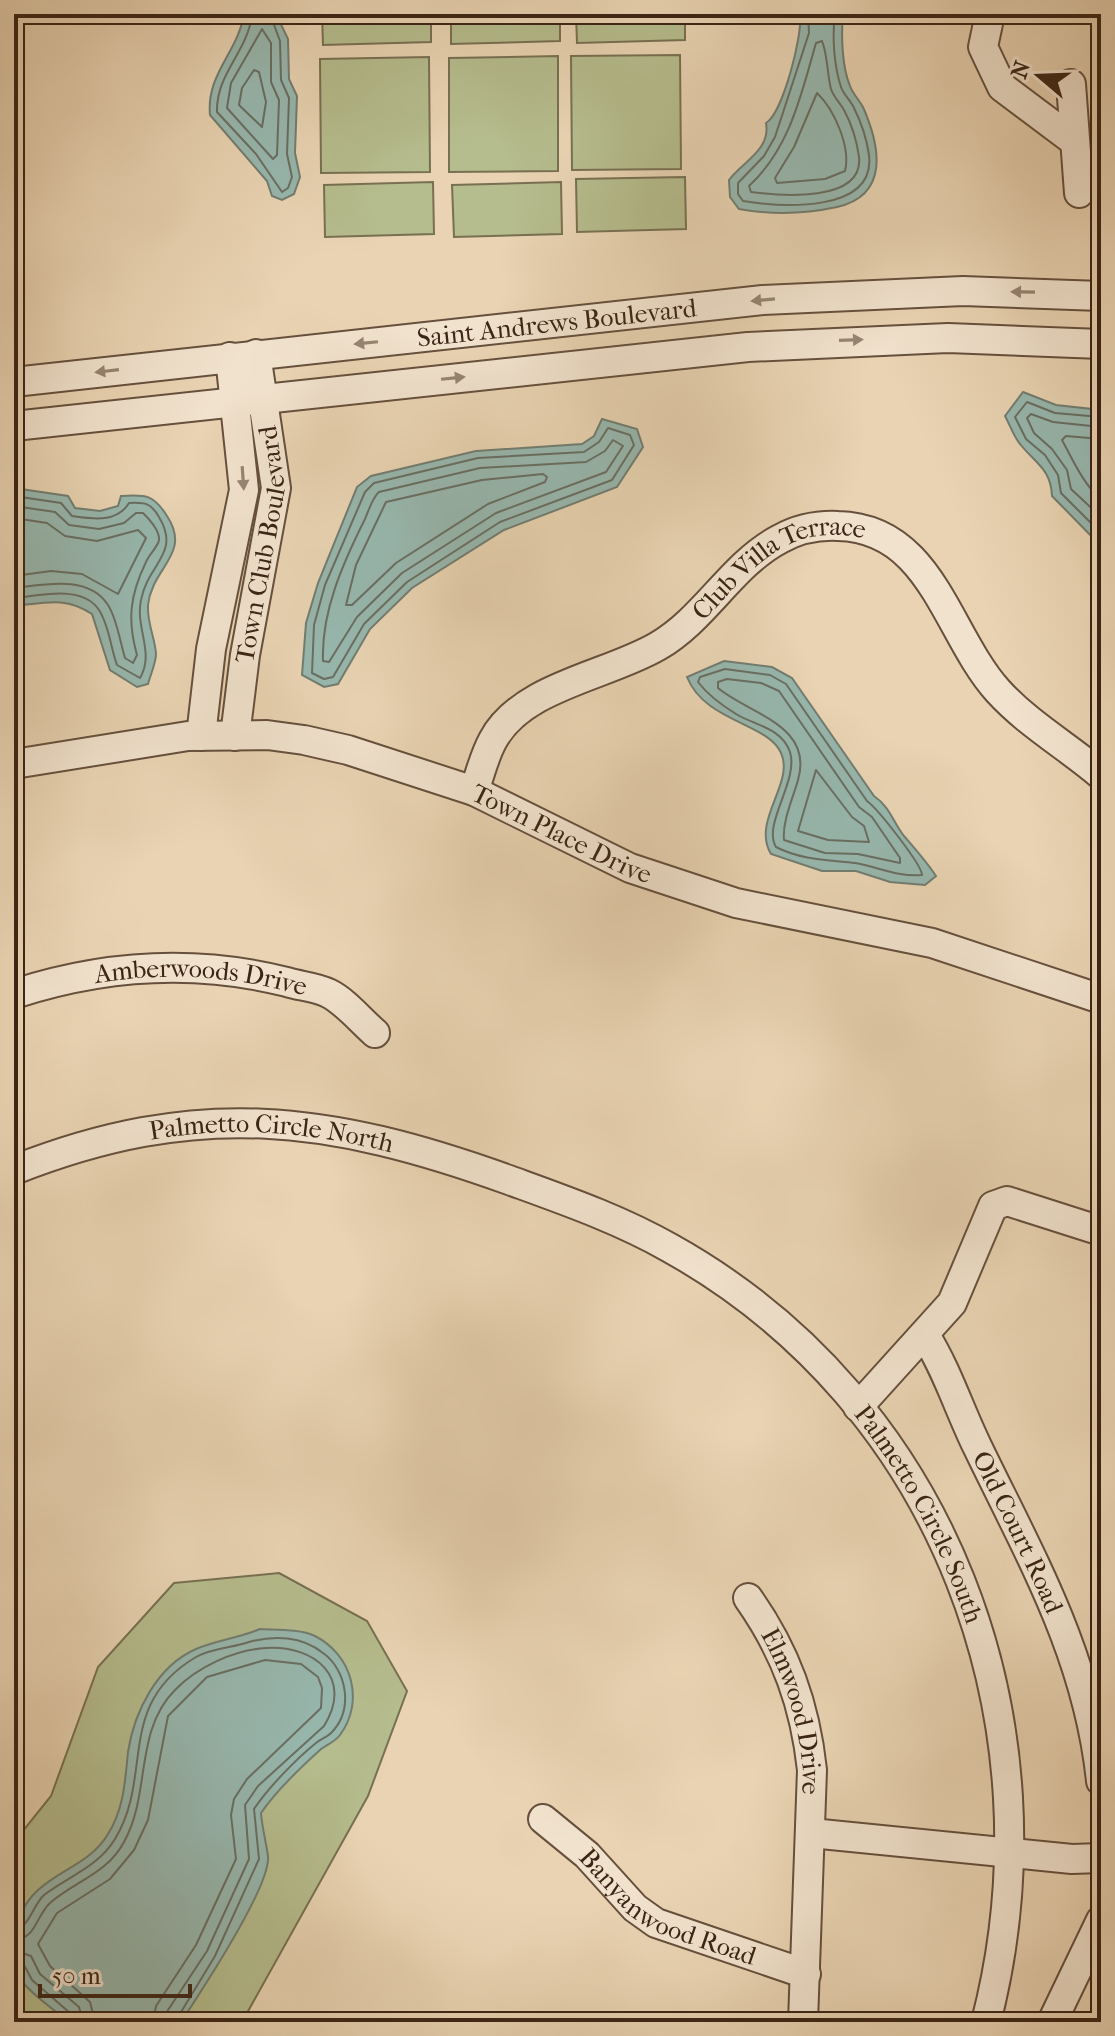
<svg xmlns="http://www.w3.org/2000/svg" width="1115" height="2036" font-family="'IM FELL French Canon',serif">
<style>
.green{fill:#b5bc8d;stroke:#787052;stroke-width:2}
.water{fill:#97b7ae;stroke:#727d71;stroke-width:2}
.lines{fill:none;stroke-linecap:round;stroke-linejoin:round}
.shore{stroke:#696e62;stroke-width:2}
.minor-casing{stroke:#66503d;stroke-width:32}
.minor{stroke:#f1e2cd;stroke-width:28}
.oneway{fill:#968472}
.labels{text-anchor:middle;stroke-width:7;stroke-linejoin:round;paint-order:stroke}
.street-label{font-size:26px;fill:#3b2516;stroke:#f1e2cd}
</style>
<rect width="100%" height="100%" fill="#e9d3b2"/>
<filter id="stains"><feTurbulence type="fractalNoise" baseFrequency=".0025" numOctaves="4"/><feColorMatrix values="0 0 0 0 .2 0 0 0 0 .09 0 0 0 0 .02 0 0 0 .5 -.17"/></filter>
<radialGradient id="worn" r=".72"><stop offset=".6" stop-color="#630" stop-opacity="0"/><stop offset="1" stop-color="#630" stop-opacity=".3"/></radialGradient>
<g class="green">
<path d="M322,14H431V42L323,45Z"/>
<path d="M451,14H560V41L451,44Z"/>
<path d="M576,14H685V40L577,43Z"/>
<path d="M680,55L681,169L572,170L571,56Z"/>
<path d="M558,56V171L449,172V58Z"/>
<path d="M429,57L430,172L321,173L320,59Z"/>
<path d="M685,177L686,229L577,232L576,179Z"/>
<path d="M433,182L434,234L325,237L324,185Z"/>
<path d="M561,182L562,234L454,237L452,185Z"/>
<path d="M279,1573L367,1621L407,1691L368,1796L242,2022H14V1842L51,1796L98,1667L174,1583Z"/>
</g>
<g class="water">
<path d="M244,14H276L288,39L289,79L297,96L295,153L300,177L294,194L282,200L272,196L267,181L210,115C206,74 238,52 244,14Z"/>
<path d="M800,14H843C841,36 842,67 850,86C853,94 859,100 863,107C880,146 890,195 837,207C805,214 772,215 739,209L730,197L729,180C742,162 771,150 766,123C783,113 803,34 800,14Z"/>
<path d="M1023,392L1056,405L1101,410V546L1052,496C1051,469 1036,464 1020,444C1014,437 1010,425 1005,416Z"/>
<path d="M602,419L637,429L643,447L617,487L504,530L412,588L370,629L338,684L324,687L302,675L306,623L318,583L357,487L371,476L476,451L582,444L594,436Z"/>
<path d="M14,488L68,496L75,508L100,511L118,506L121,496C146,494 154,495 167,516C192,554 152,567 148,605C147,624 155,637 156,654C156,663 150,676 148,684L137,687L110,670L92,614C65,596 45,603 14,606Z"/>
<path d="M724,661L772,667L792,678L874,796C890,807 893,822 904,836C916,850 926,861 936,876L925,885L890,882L856,871H822L771,854C751,821 795,783 781,753C768,723 705,722 687,677Z"/>
<path d="M260,1629C277,1630 300,1629 315,1636C352,1655 365,1701 340,1735C335,1742 326,1745 320,1750C300,1768 276,1791 261,1813C262,1827 266,1842 268,1856C271,1887 200,1993 181,2022H68C55,2010 38,1999 26,1986C3,1960 13,1913 37,1891C60,1869 91,1863 108,1834C124,1809 125,1781 128,1752C134,1712 157,1666 196,1649C217,1640 239,1638 260,1629Z"/>
</g>
<g class="lines">
<g class="shore">
<path d="M252,14C248,52 216,73 217,112L256,154L282,192L288,188L292,177L287,154L289,98L281,80L280,41L270,14"/>
<path d="M808,14L809,33L775,137L764,156L738,183V194L743,201C780,207 876,214 869,155C867,141 861,122 854,108C851,101 843,94 841,87C834,66 832,37 835,14"/>
<path d="M262,29L271,43V82L279,100L277,155L273,159L227,108L231,83Z"/>
<path d="M822,41C828,56 827,74 831,89C833,96 840,103 844,110C851,123 857,142 859,157C864,203 780,196 751,192L749,186C790,148 801,95 816,43Z"/>
<path d="M254,70L259,72L266,102L262,127L239,105L242,88Z"/>
<path d="M817,93C834,109 851,147 845,171L825,179L777,183L775,178L794,147Z"/>
<path d="M1101,417L1055,413L1027,402L1015,417L1026,439L1045,455L1058,475L1061,493L1101,533"/>
<path d="M1101,427L1053,422L1031,414L1027,418L1034,433L1052,449L1067,470L1071,489L1101,517"/>
<path d="M608,428L630,435L634,445L612,480L500,522L407,582L364,624L333,677L324,679L312,673L314,625L325,585L365,492L374,483L478,458L584,452L599,442Z"/>
<path d="M1101,439L1066,436L1062,440C1074,462 1083,483 1101,500"/>
<path d="M613,440L623,446L606,472L496,513L402,573L357,617L329,662L323,661C321,612 343,563 365,519C369,510 372,498 379,492L480,468L586,462L605,451Z"/>
<path d="M543,474L547,477L545,482L488,504L396,563L352,605H346L356,565L386,502L482,480Z"/>
<path d="M14,496L61,503L72,516C93,519 117,523 129,503C145,502 151,503 159,517C181,554 148,563 141,600C135,628 155,653 140,678L117,665C111,649 109,625 99,610C82,584 39,596 14,598"/>
<path d="M14,506L55,512L69,525L99,529L124,523L136,513H143C148,518 160,531 159,540C158,547 149,554 146,562C130,595 127,620 137,655L133,663L125,658C120,642 117,619 108,605C88,574 43,585 14,588"/>
<path d="M14,518L47,523L65,536L97,541L138,530L146,538L118,594L82,574L51,571L14,576"/>
<path d="M725,669L770,675L786,684L867,801C878,809 922,865 922,875C897,877 878,867 855,863C828,860 801,860 776,847C762,824 799,781 790,752C782,728 754,725 736,714C723,706 708,695 698,682L700,677Z"/>
<path d="M727,679L761,683L779,691L859,807L872,817L900,858V863L858,854L825,853L784,840C782,822 793,798 798,780C814,725 749,714 718,688V682Z"/>
<path d="M816,770L852,817L864,826L869,842L828,840L798,831Z"/>
<path d="M14,1930C29,1928 33,1905 44,1895C69,1876 98,1867 115,1839C154,1775 115,1705 196,1657C212,1648 232,1648 249,1642C274,1635 302,1636 323,1653C347,1670 354,1710 331,1733C327,1737 321,1739 316,1743C296,1759 268,1788 254,1809L259,1859L215,1956L175,2022"/>
<path d="M14,1940C36,1939 36,1916 50,1903C75,1881 107,1874 124,1842C151,1794 134,1731 175,1690C197,1667 234,1650 266,1648C315,1645 354,1678 324,1726L258,1786L245,1805L249,1859L207,1951L168,2010L165,2022"/>
<path d="M14,1950L31,1956L40,1974L79,2007L83,2022"/>
<path d="M14,1960L23,1963L32,1980L70,2013L73,2022"/>
<path d="M95,2022L90,2002L50,1966L38,1944L57,1913L110,1879L134,1850L148,1820L168,1716L207,1677L265,1660L301,1664L318,1677L322,1688L321,1708L247,1779L234,1799L231,1815L236,1859L196,1945L156,2006L153,2022"/>
</g>
<defs>
<g id="minor">
<path d="M990,14L983,47L1002,87L1074,141"/>
<path d="M1071,84L1079,193"/>
<path id="s1" d="M14,382L763,300L963,291L1101,296"/>
<path d="M14,426L748,347L948,338L1101,344"/>
<path d="M201,736L211,649L244,490L230,357"/>
<path id="s2" d="M235,736L245,655L276,488L256,354"/>
<path id="s3" d="M14,764L188,736L267,735L304,740L348,750L474,791L630,868L736,903L932,943L1101,999"/>
<path id="s4" d="M474,791C480,775 484,756 493,740C522,686 607,676 658,646C705,619 732,564 780,539C798,529 817,525 838,526C932,528 946,633 998,691C1028,724 1067,746 1101,775"/>
<path id="s5" d="M14,994C103,965 196,959 287,982C299,986 316,987 328,993C345,1001 361,1021 375,1033"/>
<path id="s6" d="M14,1170C197,1098 328,1115 509,1180C564,1200 619,1219 670,1248C946,1402 1063,1723 986,2022"/>
<path id="s7" d="M925,1335C947,1370 959,1409 977,1446C1031,1558 1088,1655 1101,1781"/>
<path d="M858,1407L952,1303L993,1206L1007,1201L1101,1231"/>
<path id="s8" d="M748,1598C786,1652 805,1705 812,1770L803,2022"/>
<path id="s9" d="M543,1819L587,1855L635,1908L656,1923L806,1974"/>
<path d="M811,1833L1072,1859L1101,1858"/>
<path d="M1052,2022L1101,1920"/>
</g>
</defs>
<use href="#minor" class="minor-casing"/>
<use href="#minor" class="minor"/>
</g>
<defs><path id="oneway-solid" d="M-6-.8H1V-3.2L6.5 0L1 3.2V.8H-6Z" transform="scale(2)"/></defs>
<g class="oneway">
<use href="#oneway-solid" transform="translate(1023 292) rotate(-179)"/>
<use href="#oneway-solid" transform="translate(763 300) rotate(175)"/>
<use href="#oneway-solid" transform="translate(851 340) rotate(-2)"/>
<use href="#oneway-solid" transform="translate(366 343) rotate(174)"/>
<use href="#oneway-solid" transform="translate(107 371) rotate(173)"/>
<use href="#oneway-solid" transform="translate(453 378) rotate(-6)"/>
<use href="#oneway-solid" transform="translate(243 478) rotate(86)"/>
</g>
<g class="labels">
<g class="street-label">
<text dy="9" stroke="none"><textPath href="#s1" startOffset="546">Saint Andrews Boulevard</textPath></text>
<text dy="9" stroke="none"><textPath href="#s2" startOffset="194">Town Club Boulevard</textPath></text>
<text dy="9" stroke="none"><textPath href="#s4" startOffset="398">Club Villa Terrace</textPath></text>
<text dy="9" stroke="none"><textPath href="#s3" startOffset="568">Town Place Drive</textPath></text>
<text dy="9" stroke="none"><textPath href="#s5" startOffset="190">Amberwoods Drive</textPath></text>
<text dy="9" stroke="none"><textPath href="#s6" startOffset="264">Palmetto Circle North</textPath></text>
<text dy="9" stroke="none"><textPath href="#s6" startOffset="1056">Palmetto Circle South</textPath></text>
<text dy="9" stroke="none"><textPath href="#s7" startOffset="218">Old Court Road</textPath></text>
<text dy="9" stroke="none"><textPath href="#s8" startOffset="124">Elmwood Drive</textPath></text>
<text dy="9" stroke="none"><textPath href="#s9" startOffset="156">Banyanwood Road</textPath></text>
</g>
</g>
<rect width="1115" height="2036" fill="none" stroke="#e9d3b2" stroke-width="48"/>
<rect x="16" y="16" width="1083" height="2004" fill="none" stroke="#3b2516" stroke-width="4"/>
<rect x="24" y="24" width="1067" height="1988" fill="none" stroke="#3b2516" stroke-width="2"/>
<g transform="translate(1039 76) rotate(289)" stroke="#f1e2cd" stroke-width="6" paint-order="stroke">
<path d="M0-6L14 30L0 20L-14 30Z" fill="#3b2516"/>
<text y="-12" font-size="22" font-weight="bold" text-anchor="middle" fill="#3b2516">N</text>
</g>
<path d="M40 1984v12h150v-12" fill="none" stroke="#3b2516" stroke-width="4"/>
<text x="52" y="1984" font-size="24" fill="#3b2516" stroke="#f1e2cd" stroke-width="6" paint-order="stroke">50 m</text>
<rect width="100%" height="100%" filter="url(#stains)"/>
<rect width="100%" height="100%" fill="url(#worn)"/>
</svg>
